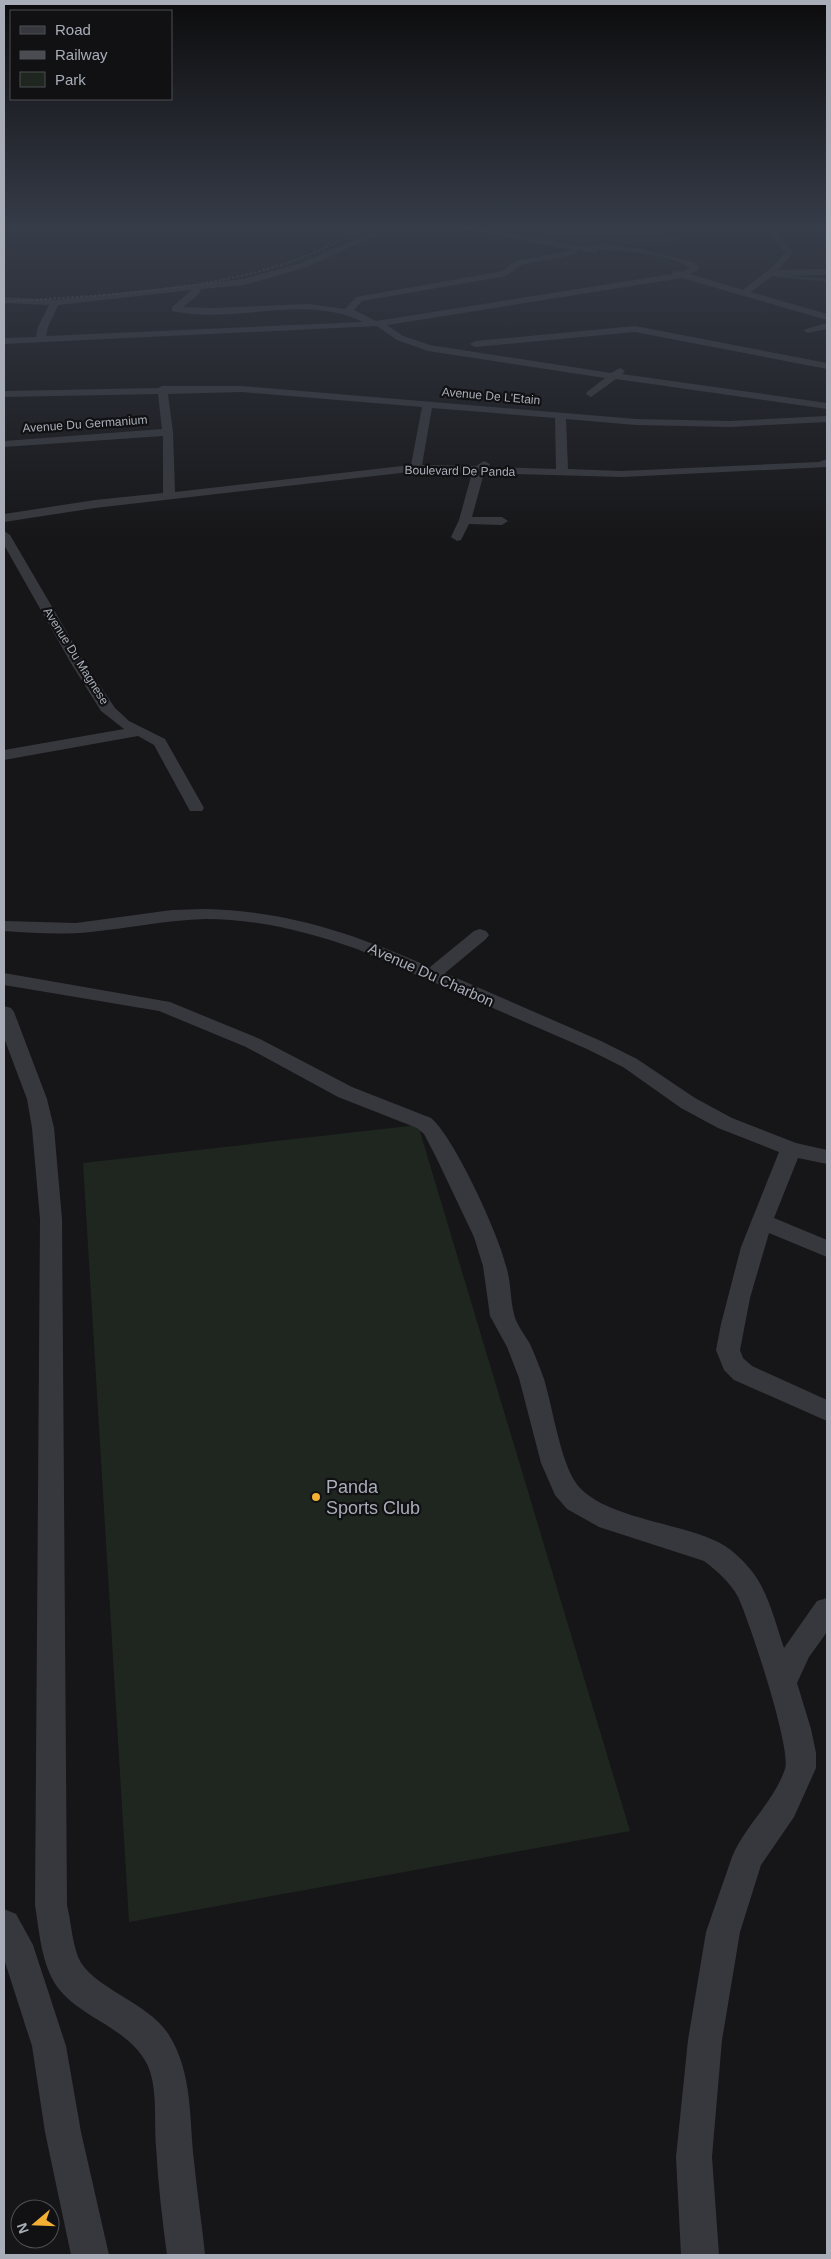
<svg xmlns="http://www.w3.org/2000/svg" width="831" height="2259" font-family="Helvetica,sans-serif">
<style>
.built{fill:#222225}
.green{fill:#1e261f}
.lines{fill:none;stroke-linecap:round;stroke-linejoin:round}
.stream{stroke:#2c353c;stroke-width:2.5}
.minor{fill:#37383d;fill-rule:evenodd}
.rail{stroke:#4a4c52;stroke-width:2;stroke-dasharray:2.5 2;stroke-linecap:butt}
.poi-dot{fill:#f2b134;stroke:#111113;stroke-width:2}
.labels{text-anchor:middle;stroke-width:4.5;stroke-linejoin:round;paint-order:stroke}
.far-street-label{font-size:12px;fill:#a8adb8;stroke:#111113}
.street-label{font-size:15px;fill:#a8adb8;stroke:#111113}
.near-poi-label{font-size:18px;fill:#a8adb8;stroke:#111113;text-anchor:start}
</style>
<rect width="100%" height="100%" fill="#161618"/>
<path class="built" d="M468,226H650L684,242L607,246L562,243Z"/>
<path class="green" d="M418,1125L630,1831L129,1922L83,1163Z"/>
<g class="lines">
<path class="stream" d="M776,276L827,280"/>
<g class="minor">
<path d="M387,226H397L307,267L244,285L201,289L198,295L183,307L213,308L309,304L345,309L356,297L503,271L515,261L573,250L457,228L453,226H469L578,246L609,245L637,248L696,263L699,269L690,274L743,290L771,268L785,253L766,226H774L793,253L778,270L827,269V275L772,276L751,292L827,314V320L682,278L387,325L403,336L430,345L611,373L620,368L625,371L622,374L827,403V409L616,379L591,397L586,394L587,392L605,378L428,351L397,340L377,326L4,344V338L36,337L38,327L49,305L4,303V297L55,300L243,279L301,263ZM577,250L597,253V250C622,250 671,254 690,268L682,272L673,271L672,274L376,321L354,310L362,301L506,276L521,265L577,254ZM192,290L172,307V311C234,325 304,293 363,322L46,336L48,327L58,305Z"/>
<path d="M827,323V329L808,333L803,330Z"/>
<path d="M635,326L827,363V369L635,332L475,347L470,344L475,341Z"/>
<path d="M162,386H241L636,419L730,421L827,416V422L730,427L636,425L566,419L568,469L622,471L819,462L827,459V467L622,477L484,473L472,517H502L508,521L502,525L469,524L461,540L457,541L451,537L459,520L472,473L418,471L95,508L4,522V514L95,500L163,493V436L4,447V441L162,429L158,394L4,397V391L158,388ZM241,392L422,407L411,465L175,492L173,432L168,394ZM432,408L555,418L556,469L488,467L490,464L484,461L476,466L422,465Z"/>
<path d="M4,531L10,535L86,665L115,708L129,721L165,739L204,808L202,811H190L154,745L138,736L4,760V750L124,729L101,711L72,665L4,545Z"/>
<path d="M205,909C289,911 354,934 430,967L474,931L480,929L486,931L489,935L486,939L445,973L601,1041L637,1059L695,1098L732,1118L796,1143L827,1150V1164L798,1158L774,1218L827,1240V1257L769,1233L750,1298L740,1350L743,1358L752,1366L827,1400V1421L734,1380L724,1370L716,1350L721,1324L741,1247L779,1152L718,1128L681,1108L623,1067L587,1049L357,949C308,932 258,919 205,919C167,920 129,928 91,932C62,935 33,933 4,931V921L76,923L172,910Z"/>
<path d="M4,973L170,1002L260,1039L352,1087L431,1118C454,1137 499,1235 506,1266C511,1281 510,1298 514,1314C516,1324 525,1335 530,1344C535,1355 540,1368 544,1379C553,1409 559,1454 574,1480C598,1520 688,1522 725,1546C734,1552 743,1560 750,1569C768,1590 775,1622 784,1648L817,1601L827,1598V1632L809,1657L797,1683L811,1729L816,1753V1768L794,1817L761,1865L740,1932L722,2040L712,2157L719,2255H681L676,2157L688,2040L706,1932L732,1857C745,1825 774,1802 785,1769C792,1749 749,1620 738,1597C730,1582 717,1571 704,1561L599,1527L567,1509L555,1495L541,1463L519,1378L507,1347L490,1316L483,1266L474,1237L436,1157L424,1134L417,1128L338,1097L246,1047L159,1011L4,985Z"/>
<path d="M4,1006L11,1008L14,1012L47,1099L54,1128L62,1219L67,1905C71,1922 72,1941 78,1957C91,1988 149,2002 169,2035C193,2074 189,2118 194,2161C197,2192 202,2224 205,2255H167C162,2219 158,2182 156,2146C154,2120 158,2087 147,2064C127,2025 76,2018 54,1982C41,1959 39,1930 35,1905L40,1219L32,1128L27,1099L4,1038Z"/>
<path d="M4,1909L16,1914L33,1945L66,2046L81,2132L109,2255H71L45,2132L32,2046L4,1959Z"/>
</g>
<path class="rail" d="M4,302C95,295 187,293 275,267C309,257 341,240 373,226"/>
</g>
<linearGradient id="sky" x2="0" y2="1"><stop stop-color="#0c0c0d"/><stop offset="0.42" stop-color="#363c48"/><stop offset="1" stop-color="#363c48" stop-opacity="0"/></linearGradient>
<rect width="831" height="542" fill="url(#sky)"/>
<circle class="poi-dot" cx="316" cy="1497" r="5"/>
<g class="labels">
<g class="far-street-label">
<text transform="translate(491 396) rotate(5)" y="4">Avenue De L'Etain</text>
<text transform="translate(85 424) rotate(-4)" y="4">Avenue Du Germanium</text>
<text transform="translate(460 471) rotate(1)" y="4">Boulevard De Panda</text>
<text transform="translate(76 656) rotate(58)" y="4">Avenue Du Magnese</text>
</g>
<g class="street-label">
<text transform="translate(431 975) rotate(24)" y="5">Avenue Du Charbon</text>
</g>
<g class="near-poi-label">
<text x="326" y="1493">Panda<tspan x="326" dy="21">Sports Club</tspan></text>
</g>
</g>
<rect width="831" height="2259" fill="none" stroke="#a8adb8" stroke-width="10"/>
<rect x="10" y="10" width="162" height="90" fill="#111113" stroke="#4d4f55"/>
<rect x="20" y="26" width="25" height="8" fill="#37383d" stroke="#4d4f55"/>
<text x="55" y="35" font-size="15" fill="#a8adb8">Road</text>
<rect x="20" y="51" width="25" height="8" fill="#4a4c52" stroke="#4d4f55"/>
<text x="55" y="60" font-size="15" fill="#a8adb8">Railway</text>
<rect x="20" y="72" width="25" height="15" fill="#1e261f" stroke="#4d4f55"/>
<text x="55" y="85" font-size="15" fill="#a8adb8">Park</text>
<g transform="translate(35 2224) rotate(251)"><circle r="24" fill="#111113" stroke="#4d4f55"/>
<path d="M0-4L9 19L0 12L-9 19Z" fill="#f2b134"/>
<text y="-8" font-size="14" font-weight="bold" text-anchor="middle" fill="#a8adb8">N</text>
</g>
</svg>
